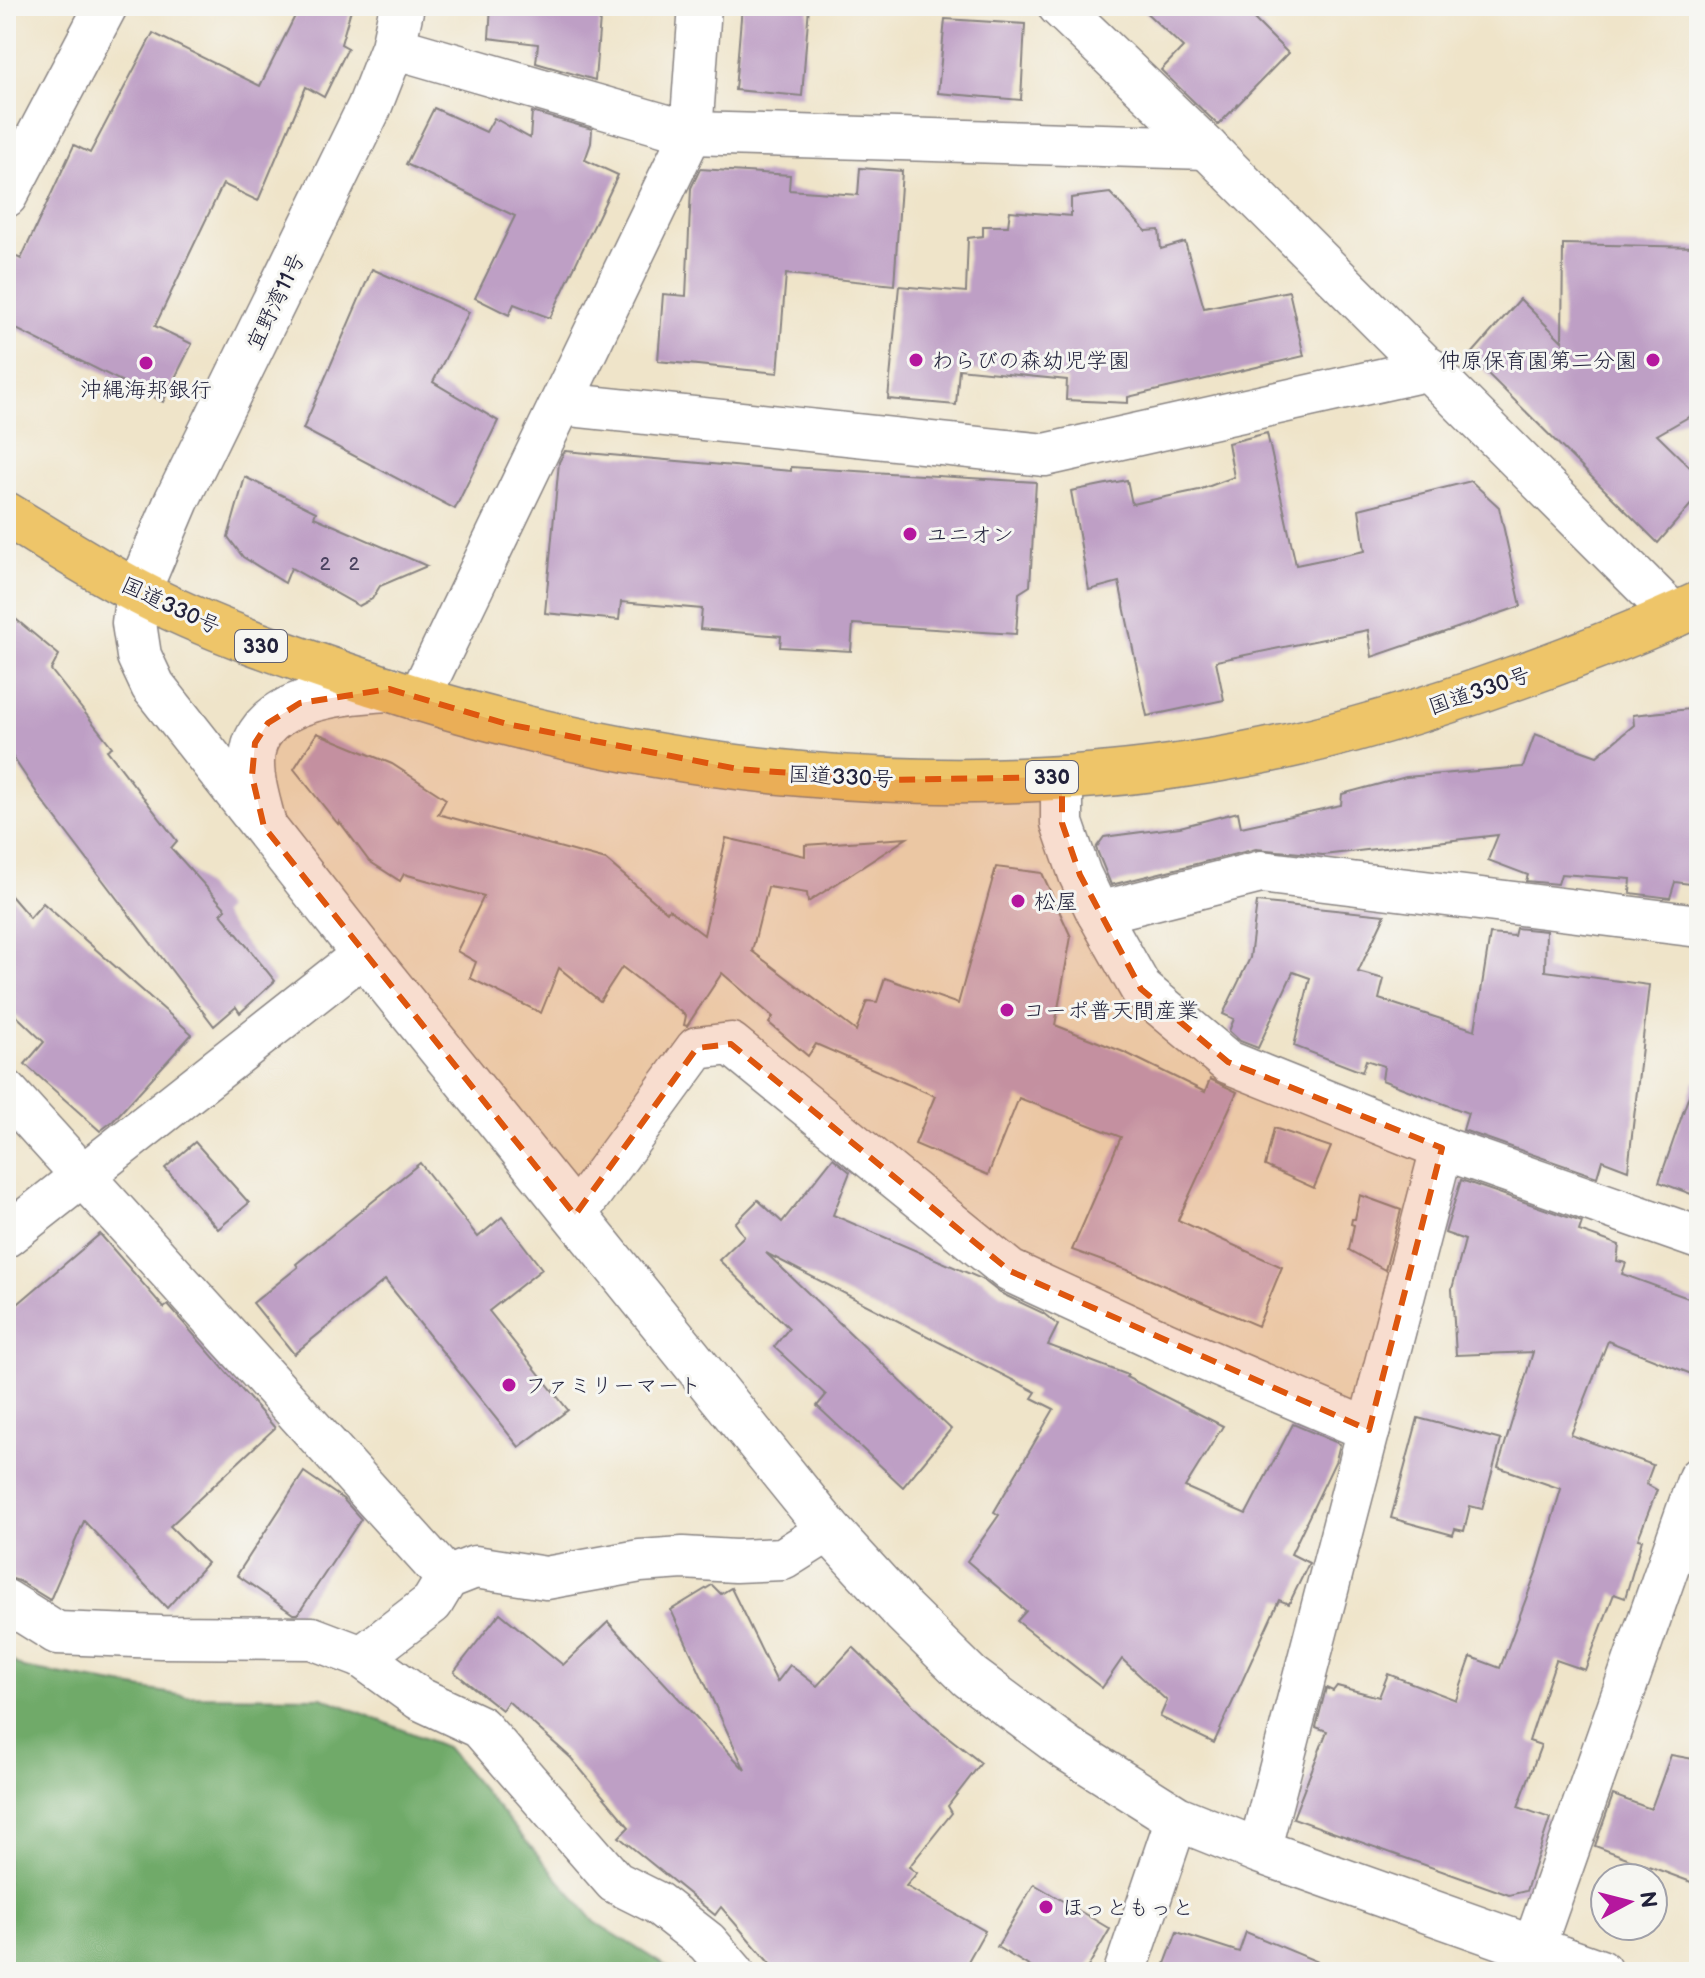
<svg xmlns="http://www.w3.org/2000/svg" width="1705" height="1978" font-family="'Balsamiq Sans','Klee One',sans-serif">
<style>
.forest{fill:#70aa69;stroke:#496652;stroke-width:2}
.building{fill:#be9fc5}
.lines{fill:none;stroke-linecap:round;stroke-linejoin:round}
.minor-casing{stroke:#888382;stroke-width:45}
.tertiary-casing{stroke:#888382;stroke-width:47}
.trunk-casing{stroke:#888382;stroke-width:47}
.minor{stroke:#fff;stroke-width:42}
.tertiary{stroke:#fff;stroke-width:44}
.trunk{stroke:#eec569;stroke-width:44}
.marked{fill:#de560e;fill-opacity:0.2;stroke:#de560e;stroke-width:6;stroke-dasharray:16 10;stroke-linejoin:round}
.poi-dot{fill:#b5179e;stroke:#f6f6f2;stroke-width:3}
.labels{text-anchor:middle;stroke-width:6;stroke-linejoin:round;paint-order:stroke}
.number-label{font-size:18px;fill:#49415e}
.shield{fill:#f6f6f2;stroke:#626272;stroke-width:2}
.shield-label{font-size:20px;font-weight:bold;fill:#22223b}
.street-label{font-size:22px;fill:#22223b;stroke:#f6f6f2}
.poi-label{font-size:22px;fill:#22223b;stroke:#f6f6f2;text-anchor:start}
</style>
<rect width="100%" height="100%" fill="#f6f6f2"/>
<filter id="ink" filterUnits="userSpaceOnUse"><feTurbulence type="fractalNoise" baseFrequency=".0125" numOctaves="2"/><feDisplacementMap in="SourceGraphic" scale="16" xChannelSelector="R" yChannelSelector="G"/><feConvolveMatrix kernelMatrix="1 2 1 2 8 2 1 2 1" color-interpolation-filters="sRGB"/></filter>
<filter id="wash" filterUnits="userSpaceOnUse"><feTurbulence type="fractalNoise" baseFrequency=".006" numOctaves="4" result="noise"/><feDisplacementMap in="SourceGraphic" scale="32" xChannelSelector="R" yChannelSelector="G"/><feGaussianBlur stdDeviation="1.8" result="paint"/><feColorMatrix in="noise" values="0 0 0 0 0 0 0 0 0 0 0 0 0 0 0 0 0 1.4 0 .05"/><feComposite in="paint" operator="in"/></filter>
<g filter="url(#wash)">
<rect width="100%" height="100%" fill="#efe4c9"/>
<path class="forest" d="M6,1657L23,1668L185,1696L322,1697L446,1747L595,1922L675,1972H6Z"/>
<g id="blocks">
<g class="building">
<path d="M300,6H352L341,44L348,48L324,97L306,87L258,201L223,184L155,326L192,344L163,402L6,324V252L21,259L74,145L90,153L153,33L260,86Z"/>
<path d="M491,6H601L595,80L536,63L538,44L489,38Z"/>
<path d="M742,6H809L802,96L735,90Z"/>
<path d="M1139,6H1241L1288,53L1218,125L1161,70L1183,47Z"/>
<path d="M945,19L1025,24L1021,100L938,93Z"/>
<path d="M434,108L486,132L494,118L530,138L532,112L592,129L591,143L585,160L618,175L550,318L514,304L509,315L475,298L515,216L406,164Z"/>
<path d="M860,168L902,171L894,285L786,274L778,373L658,361L663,294L686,296L691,188L700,169L790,175L789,190L858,195Z"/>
<path d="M1110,193L1146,231L1159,230L1161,249L1185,242L1204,308L1289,291L1304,356L1128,397V403L1066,400L1067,380L959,369L956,405L888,399L899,286L966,292L968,238L983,236V226H1008L1010,211L1071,216V198Z"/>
<path d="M1563,244L1699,247V411L1657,435L1699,476V495L1658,543L1470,356L1520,299L1562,341Z"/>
<path d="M372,269L469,312L433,382L498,421L455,509L303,429Z"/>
<path d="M1267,433L1296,565L1365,551L1359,509L1471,481L1499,507L1521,606L1372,657L1368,630L1216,661L1224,700L1147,716L1119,582L1089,590L1071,491L1127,480L1132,504L1199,490L1234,477L1228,443Z"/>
<path d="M565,451L791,471V467L1036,482L1030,586L1019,593L1016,634L853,624L851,651L780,647L781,636L700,629L702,609L621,602L619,620L545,613L559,462Z"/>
<path d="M245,477L316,512L314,517L427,566L380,586L372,599L359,606L291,568L285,583L243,557L228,537Z"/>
<path d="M6,611L59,655L51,670L112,747L107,750L177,841L171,848L226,909L221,914L275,981L240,1013L236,1007L214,1026L41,799L6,747Z"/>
<path d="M1699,708V885L1675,882L1670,898L1630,893L1631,879L1561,874L1558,884L1526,881L1528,875L1488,860L1498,835L1323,855L1256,849L1111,885L1096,848L1104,837L1180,827L1238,812L1241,827L1341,805L1342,794L1406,777L1523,767L1535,734L1597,756L1634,725L1633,715Z"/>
<path d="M317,733L392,764L446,799L438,814L606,860L667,912L669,909L704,935L726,838L805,856V845L907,838L808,902L807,893L768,887L752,951L856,1031L867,1001L877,1002L885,978L958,1004L996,867L1042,873L1071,937L1055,1025L1126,1053L1205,1092L1210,1079L1237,1092L1178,1220L1282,1267L1258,1326L1130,1271L1072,1250L1121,1137L1019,1098L988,1175L915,1144L935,1096L816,1044L808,1056L769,1023L773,1017L722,973L687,1026L684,1025L686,1016L622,967L600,1001L559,968L541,1013L470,978L476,962L457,951L484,896L404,874L400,881L369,861L339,821L338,824L294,769Z"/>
<path d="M6,890L30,918L43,903L192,1034L113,1121L100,1131L25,1064L44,1042L6,1006Z"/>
<path d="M1257,902L1385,915L1358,972L1384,979L1379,999L1475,1030L1490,934L1514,936L1516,928L1546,931L1545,971L1649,985L1628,1170L1602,1160L1597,1177L1463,1130L1468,1113L1382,1080L1384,1066L1366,1060L1362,1072L1294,1046L1310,978L1293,972L1258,1048L1240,1041L1229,1031L1234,1019L1223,1014L1250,958Z"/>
<path d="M1694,1081L1699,1082V1197L1659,1182Z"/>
<path d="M1274,1128L1331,1147L1314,1188L1265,1166Z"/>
<path d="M195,1142L249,1203L218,1229L165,1168Z"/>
<path d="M833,1158L850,1172L833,1215L982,1279L1000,1293L1043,1313L1058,1325L1048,1345L1128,1375L1126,1377L1223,1426L1185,1487L1246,1514L1293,1424L1340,1444L1336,1460L1291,1554L1309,1563L1289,1604L1279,1600L1214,1743L1160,1717L1167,1701L1122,1659L1102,1688L1017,1621L1026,1611L967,1561L999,1515L994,1512L1054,1409L1032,1398L1036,1392L766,1253L951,1429L903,1487L817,1406L826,1395L774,1347L789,1328L719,1260L744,1236L735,1223L758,1200L782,1222Z"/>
<path d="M420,1163L478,1237L502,1217L542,1269L489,1311L568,1410L519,1447L385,1280L294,1354L253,1303L298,1267L296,1264Z"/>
<path d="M1461,1180L1582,1222L1579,1231L1619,1245L1617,1261L1626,1263L1622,1274L1699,1302V1377L1608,1341L1571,1435L1653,1465L1646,1484L1657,1490L1638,1539L1642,1540L1625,1598L1614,1594L1585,1670L1556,1660L1529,1741L1541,1745L1518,1807L1550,1818L1526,1891L1509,1895L1293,1818L1327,1731L1316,1727L1326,1688L1333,1691L1337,1686L1379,1697L1388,1674L1456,1700L1471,1657L1500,1668L1538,1567L1561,1489L1498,1467L1533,1352L1456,1355L1452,1289L1465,1240L1445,1233Z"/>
<path d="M1360,1195L1401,1210L1385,1270L1349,1250L1354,1225L1351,1224L1352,1219H1355Z"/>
<path d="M100,1234L164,1308L168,1305L275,1428L170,1526L207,1563L167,1608L84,1521L50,1600L19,1581L6,1577V1314Z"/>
<path d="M1418,1418L1501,1440L1482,1509L1470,1506L1464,1531L1455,1529L1453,1535L1391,1518Z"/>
<path d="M304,1472L343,1499L361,1519L298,1614H293L237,1575Z"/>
<path d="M712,1585L721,1594L731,1588L777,1682L790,1665L817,1686L853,1647L933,1725L981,1763L948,1806L952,1813L909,1867L917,1873L906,1886L985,1931L962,1972H777L721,1907L715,1915L619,1837L629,1827L571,1758L508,1701L502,1710L454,1672L500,1613L563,1665L608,1622L745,1770L671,1610Z"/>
<path d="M1671,1755L1699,1760V1885L1595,1846L1613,1795L1651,1809Z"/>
<path d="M1034,1884L1110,1929L1085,1972H1039L997,1947Z"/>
<path d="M1177,1932L1239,1952L1246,1932L1342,1972H1162Z"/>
</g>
</g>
</g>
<g filter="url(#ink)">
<use href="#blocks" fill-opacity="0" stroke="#888382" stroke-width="2"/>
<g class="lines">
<defs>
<g id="minor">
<path d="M1059,6L1207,148L1675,616"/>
<path d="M393,47L691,133L1207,148"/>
<path d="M6,196L106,6"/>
<path d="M561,404L1045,455L1430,369"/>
<path d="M418,700L691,133L700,6"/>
<path d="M1062,777V823L1080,875L1098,913L1141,989L1228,1062L1442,1148L1699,1238"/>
<path d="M1098,913L1261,872L1699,926"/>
<path d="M6,1091L447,1578"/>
<path d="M575,1215L697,1048L731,1044L1010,1271L1166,1343L1369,1430"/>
<path d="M6,1236L364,954"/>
<path d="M6,1601L57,1633L161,1637L312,1638L362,1657L432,1603L447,1578L475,1567L546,1578L640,1561L683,1558L735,1561L783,1559L829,1530"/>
<path d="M362,1657L420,1699L480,1727L615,1882L657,1903L707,1942L733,1972"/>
<path d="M1259,1851L1442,1148"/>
<path d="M1533,1949L1699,1478"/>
<path d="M1125,1972L1177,1818"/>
</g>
<g id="tertiary">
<path d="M402,6L393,47L369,108L177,500L138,592L134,623L139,656L153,686L364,954L829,1530L904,1612L970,1677L1066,1748L1177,1818L1259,1851L1600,1972"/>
<path d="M263,821C257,797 246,765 256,741C275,697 348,691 389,689"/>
</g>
<path id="trunk" d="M6,514C49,540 92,568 136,591C212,631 295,658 376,685C651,776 957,809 1244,755C1337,738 1429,709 1518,677C1579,655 1640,632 1699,604"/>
</defs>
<use href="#minor" class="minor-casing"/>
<use href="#tertiary" class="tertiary-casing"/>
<use href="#trunk" class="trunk-casing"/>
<use href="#minor" class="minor"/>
<use href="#tertiary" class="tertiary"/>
<use href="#trunk" class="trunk"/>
</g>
</g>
<path class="marked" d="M389,689L507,724L738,769L883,780L1062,777V823L1080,875L1141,989L1228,1062L1442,1148L1369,1430L1010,1271L731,1044L697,1048L575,1215L264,827L252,776L255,743L268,723L300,703Z"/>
<g class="poi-dot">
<circle cx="916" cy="360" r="8"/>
<circle cx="1653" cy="360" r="8"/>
<circle cx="146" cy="363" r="8"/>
<circle cx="910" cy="534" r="8"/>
<circle cx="1018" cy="901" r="8"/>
<circle cx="1007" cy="1010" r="8"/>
<circle cx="509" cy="1385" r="8"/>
<circle cx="1046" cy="1907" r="8"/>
</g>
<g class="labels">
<g class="number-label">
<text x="325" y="570">2</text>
<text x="354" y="570">2</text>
</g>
<g class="shield">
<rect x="235" y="630" width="52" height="32" rx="6"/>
<rect x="1026" y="761" width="52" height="32" rx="6"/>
</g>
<g class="shield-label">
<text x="261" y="653">330</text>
<text x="1052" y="784">330</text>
</g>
<g class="street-label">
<text transform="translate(275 301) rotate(-64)" y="8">宜野湾11号</text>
<text transform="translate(171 605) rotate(25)" y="8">国道330号</text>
<text transform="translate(1479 690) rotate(-19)" y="8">国道330号</text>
<text transform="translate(841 776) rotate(3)" y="8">国道330号</text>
</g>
<g class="poi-label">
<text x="932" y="368">わらびの森幼児学園</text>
<text x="1637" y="368" text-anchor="end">仲原保育園第二分園</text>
<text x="146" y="397" text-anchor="middle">沖縄海邦銀行</text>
<text x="926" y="542">ユニオン</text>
<text x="1034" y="909">松屋</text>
<text x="1023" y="1018">コーポ普天間産業</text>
<text x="525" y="1393">ファミリーマート</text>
<text x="1062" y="1915">ほっともっと</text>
</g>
</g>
<rect width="1705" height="1978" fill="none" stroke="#f6f6f2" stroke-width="32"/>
<g transform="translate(1629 1902) rotate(83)"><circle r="38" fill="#f6f6f2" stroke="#a1a1a9" stroke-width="2"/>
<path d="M0-6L14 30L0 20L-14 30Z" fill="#b5179e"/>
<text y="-12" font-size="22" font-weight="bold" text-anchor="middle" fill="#22223b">N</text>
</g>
</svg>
